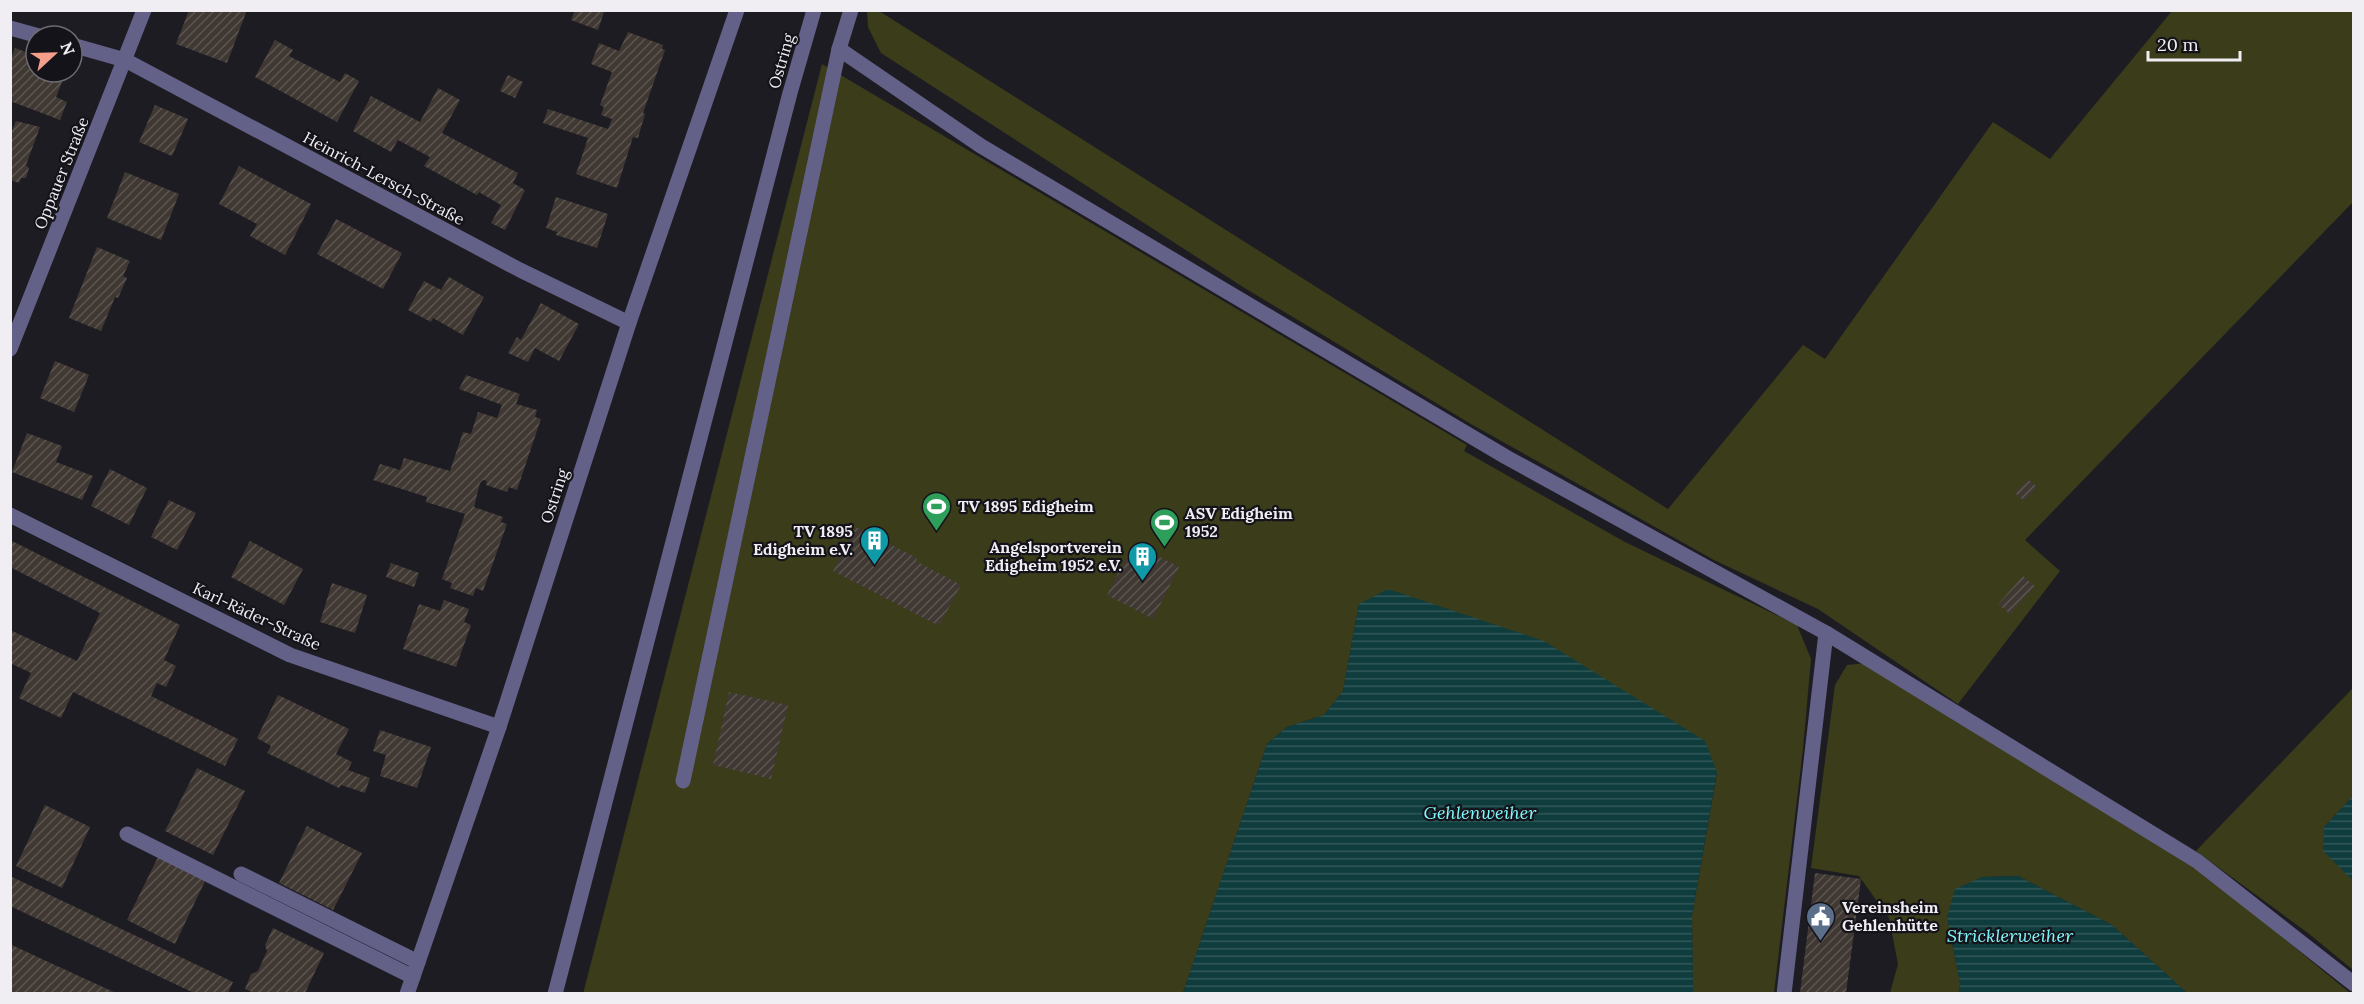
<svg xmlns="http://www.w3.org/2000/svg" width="2364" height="1004" font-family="Lora,serif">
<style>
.green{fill:#3b3c1a}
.water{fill:url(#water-rules)}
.building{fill:url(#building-hatch)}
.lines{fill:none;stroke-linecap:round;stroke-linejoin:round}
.minor{stroke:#646189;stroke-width:15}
.labels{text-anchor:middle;stroke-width:4.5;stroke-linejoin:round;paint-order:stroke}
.street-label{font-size:16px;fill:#f0eef3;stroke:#15131a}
.poi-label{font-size:16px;font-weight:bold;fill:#f0eef3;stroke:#15131a;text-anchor:start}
.water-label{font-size:18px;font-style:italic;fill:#80f8fc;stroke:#15131a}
</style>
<defs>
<pattern id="water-rules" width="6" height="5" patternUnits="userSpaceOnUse" patternTransform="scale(1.5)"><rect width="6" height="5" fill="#0f3c3d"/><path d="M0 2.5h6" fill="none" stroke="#32585a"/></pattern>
<pattern id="building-hatch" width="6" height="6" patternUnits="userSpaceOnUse" patternTransform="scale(1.5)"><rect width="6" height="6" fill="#403832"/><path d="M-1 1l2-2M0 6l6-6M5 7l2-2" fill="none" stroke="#5c5550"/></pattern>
</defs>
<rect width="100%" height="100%" fill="#1e1c23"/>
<g class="green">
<path d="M867,11H879L1668,509L1803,345L1825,359L1993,122L2050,159L2172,11H2353V202L2025,540L2060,571L1958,704L1818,609L1714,560L1471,424L1243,287L881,53L868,27Z"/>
<path d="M822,64L1467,445L1464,451L1625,542L1797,625L1811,659L1803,749L1774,993H1693L1692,915L1717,773L1359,604L1343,691L1324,715L1287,727L1267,744L1183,993L583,994Z"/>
<path d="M1866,663L2212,879L2350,993H2187L2112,925L2018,876L1982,877L1947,917L1960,983L1959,993H1890L1898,964L1889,918L1859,876L1811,868L1835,685L1847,665Z"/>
<path d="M2353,688V796L2324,827L2353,880V970L2308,933L2196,851Z"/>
</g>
<g class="water">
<path d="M1388,589L1544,641L1705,741L1717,772L1692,915L1693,993H1183L1267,744L1287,727L1324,715L1343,691L1359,604Z"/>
<path d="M2353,796V881L2323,851L2324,827Z"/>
<path d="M2018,876L2112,925L2187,993H1959L1960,983L1947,917L1955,889L1982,877Z"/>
</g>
<g class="building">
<path d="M189,10H247L227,63L176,44Z"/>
<path d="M575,10L604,12L598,30L571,20Z"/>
<path d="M628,32L663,45L662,49L665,50L643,113L645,114L638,138L633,137L617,188L576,174L588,138L543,123L548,109L608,129L612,119L601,115L604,107L600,105L612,72L591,64L599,43L619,51Z"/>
<path d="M275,40L293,50L289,56L340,82L345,73L359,81L337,122L255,77Z"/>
<path d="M15,48L36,56V72H63L59,81L62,82L56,97L67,102L60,120L10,101V60Z"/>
<path d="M508,75L523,82L515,98L500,91Z"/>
<path d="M438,88L460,100L442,133L518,173L513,183L525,190L505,230L491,223L501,205L479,192L477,195L424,166L430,157L398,140L391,152L353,131L371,96L420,122Z"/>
<path d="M155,105L188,119L172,156L139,142Z"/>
<path d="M16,121L40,127L26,165L29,168L26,178H21L19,183L10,180V135Z"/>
<path d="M239,166L311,204L285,255L250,236L257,224L219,204Z"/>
<path d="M125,172L179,194L161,240L107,218Z"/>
<path d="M556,197L608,214L597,248L556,235L557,232L546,228Z"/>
<path d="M336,219L402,253L383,289L317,254Z"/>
<path d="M97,247L130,261L123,276L127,278L118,298L115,297L101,331L69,318Z"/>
<path d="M449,277L484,297L463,335L433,318L431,322L408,310L424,281L441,290Z"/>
<path d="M541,303L579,324L559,361L535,348L528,362L508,353L517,337L521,340Z"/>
<path d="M55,361L89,375L74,412L40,398Z"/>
<path d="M466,375L520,394L516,404L537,410L535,417L541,419L517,490L509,487L507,492L486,485L487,481L483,480L480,483L474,507L503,517L501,522L507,524L483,591L476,588L473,596L450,588L452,583L442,579L465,514L426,502L427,497L373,480L380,464L400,470L404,458L450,471L463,432L471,434L478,412L497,418L502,405L459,389Z"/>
<path d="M27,433L62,446L56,462L93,476L82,500L12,472Z"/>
<path d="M110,469L147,488L129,525L91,506Z"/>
<path d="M2028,479L2037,487L2024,501L2015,493Z"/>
<path d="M169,500L196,513L177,550L151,537Z"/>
<path d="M856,527L917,558L916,561L961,585L939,626L833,571Z"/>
<path d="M10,540L180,625L164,660L176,666L166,687L157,683L151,696L238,739L225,766L73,692L61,718L19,698L31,673L10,663V630L77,661L100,613L10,567Z"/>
<path d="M250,541L303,569L284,605L231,577Z"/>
<path d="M1134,543L1179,567L1153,619L1107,595Z"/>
<path d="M391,563L419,573L414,587L386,577Z"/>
<path d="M2023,576L2035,586L2010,614L1998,604Z"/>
<path d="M332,583L367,595L355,633L320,622Z"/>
<path d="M444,600L469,609L464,622L471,625L456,667L403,649L419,604L440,611Z"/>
<path d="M729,692L788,705L771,779L713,765Z"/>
<path d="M278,695L349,729L336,754L352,762L348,770L370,778L365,793L341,785L339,788L267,753L271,746L257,738Z"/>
<path d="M380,730L431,747L417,788L380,776L386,755L373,751Z"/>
<path d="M197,768L245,791L213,855L165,831Z"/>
<path d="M45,805L90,827L62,888L16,866Z"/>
<path d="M307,826L362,853L333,910L279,883Z"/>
<path d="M158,857L205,881L175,944L127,920Z"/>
<path d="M1815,873L1861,879L1846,993H1800Z"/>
<path d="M10,876L233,982L228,993H194L10,906Z"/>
<path d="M273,928L324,953L305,993H254L245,989L251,974L258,971L267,951L265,945Z"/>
<path d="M10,944L44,960L116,993H10Z"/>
</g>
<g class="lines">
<g class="minor">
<path d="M10,28L39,36"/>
<path d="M72,45L125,60L520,270L629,323"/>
<path d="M839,49L981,146L1506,457L1826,633L2197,861L2354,984"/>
<path d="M10,349L144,10"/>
<path d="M10,515L290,655L499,727"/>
<path d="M683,781L839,49L851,10"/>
<path d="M127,834L413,977"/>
<path d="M241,874L418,962"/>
<path d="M407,994L499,727L629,323L737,10"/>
<path d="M555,994L790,93L814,10"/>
<path d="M1784,994L1826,633"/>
</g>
</g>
<defs>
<symbol id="stadium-pin" viewBox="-11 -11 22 30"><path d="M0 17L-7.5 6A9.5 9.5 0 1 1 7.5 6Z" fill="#2e9e5b" stroke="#15131a"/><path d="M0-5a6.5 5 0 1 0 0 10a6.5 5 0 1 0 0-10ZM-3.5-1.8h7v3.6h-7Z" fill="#fff"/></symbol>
<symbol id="building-pin" viewBox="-11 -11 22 30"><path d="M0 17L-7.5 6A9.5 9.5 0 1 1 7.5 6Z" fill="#0f9aa8" stroke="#15131a"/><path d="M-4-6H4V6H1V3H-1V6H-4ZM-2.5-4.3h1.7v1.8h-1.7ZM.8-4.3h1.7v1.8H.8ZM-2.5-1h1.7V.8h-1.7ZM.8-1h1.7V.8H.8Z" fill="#fff"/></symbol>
<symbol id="civic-pin" viewBox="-11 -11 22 30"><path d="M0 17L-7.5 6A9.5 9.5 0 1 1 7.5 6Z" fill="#5c6f8a" stroke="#15131a"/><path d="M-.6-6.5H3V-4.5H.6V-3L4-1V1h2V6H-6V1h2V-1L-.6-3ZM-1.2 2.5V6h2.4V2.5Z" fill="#fff"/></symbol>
</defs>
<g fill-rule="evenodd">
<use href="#stadium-pin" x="920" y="490" width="33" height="45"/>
<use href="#stadium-pin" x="1148" y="506" width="33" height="45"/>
<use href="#building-pin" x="858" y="524" width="33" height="45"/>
<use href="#building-pin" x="1126" y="540" width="33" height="45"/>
<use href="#civic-pin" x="1804" y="900" width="33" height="45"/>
</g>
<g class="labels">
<g class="street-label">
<text transform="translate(781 61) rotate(-74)" y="6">Ostring</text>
<text transform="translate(61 173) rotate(-68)" y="6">Oppauer Straße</text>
<text transform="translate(384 178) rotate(28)" y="6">Heinrich-Lersch-Straße</text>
<text transform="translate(554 496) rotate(-72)" y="6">Ostring</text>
<text transform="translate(257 616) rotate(25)" y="6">Karl-Räder-Straße</text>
</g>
<g class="poi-label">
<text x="958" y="512">TV 1895 Edigheim</text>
<text x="1185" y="519">ASV Edigheim<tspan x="1185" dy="18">1952</tspan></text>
<text x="853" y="537" text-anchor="end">TV 1895<tspan x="853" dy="18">Edigheim e.V.</tspan></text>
<text x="1122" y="553" text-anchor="end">Angelsportverein<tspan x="1122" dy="18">Edigheim 1952 e.V.</tspan></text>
<text x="1842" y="913">Vereinsheim<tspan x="1842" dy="18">Gehlenhütte</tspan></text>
</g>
<g class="water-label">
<text x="1480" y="819">Gehlenweiher</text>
<text x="2010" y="942">Stricklerweiher</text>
</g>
</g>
<rect width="2364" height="1004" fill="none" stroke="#f0eef3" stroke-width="24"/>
<g transform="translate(54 54) rotate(68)"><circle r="28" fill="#15131a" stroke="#6d6b71" stroke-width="1.5"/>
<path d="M0-4.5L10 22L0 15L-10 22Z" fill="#f49e89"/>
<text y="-9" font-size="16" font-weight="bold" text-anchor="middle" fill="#f0eef3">N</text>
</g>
<path d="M2148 51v9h92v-9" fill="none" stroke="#f0eef3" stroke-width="3"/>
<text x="2157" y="51" font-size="18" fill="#f0eef3" stroke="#15131a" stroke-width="4.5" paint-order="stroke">20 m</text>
</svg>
